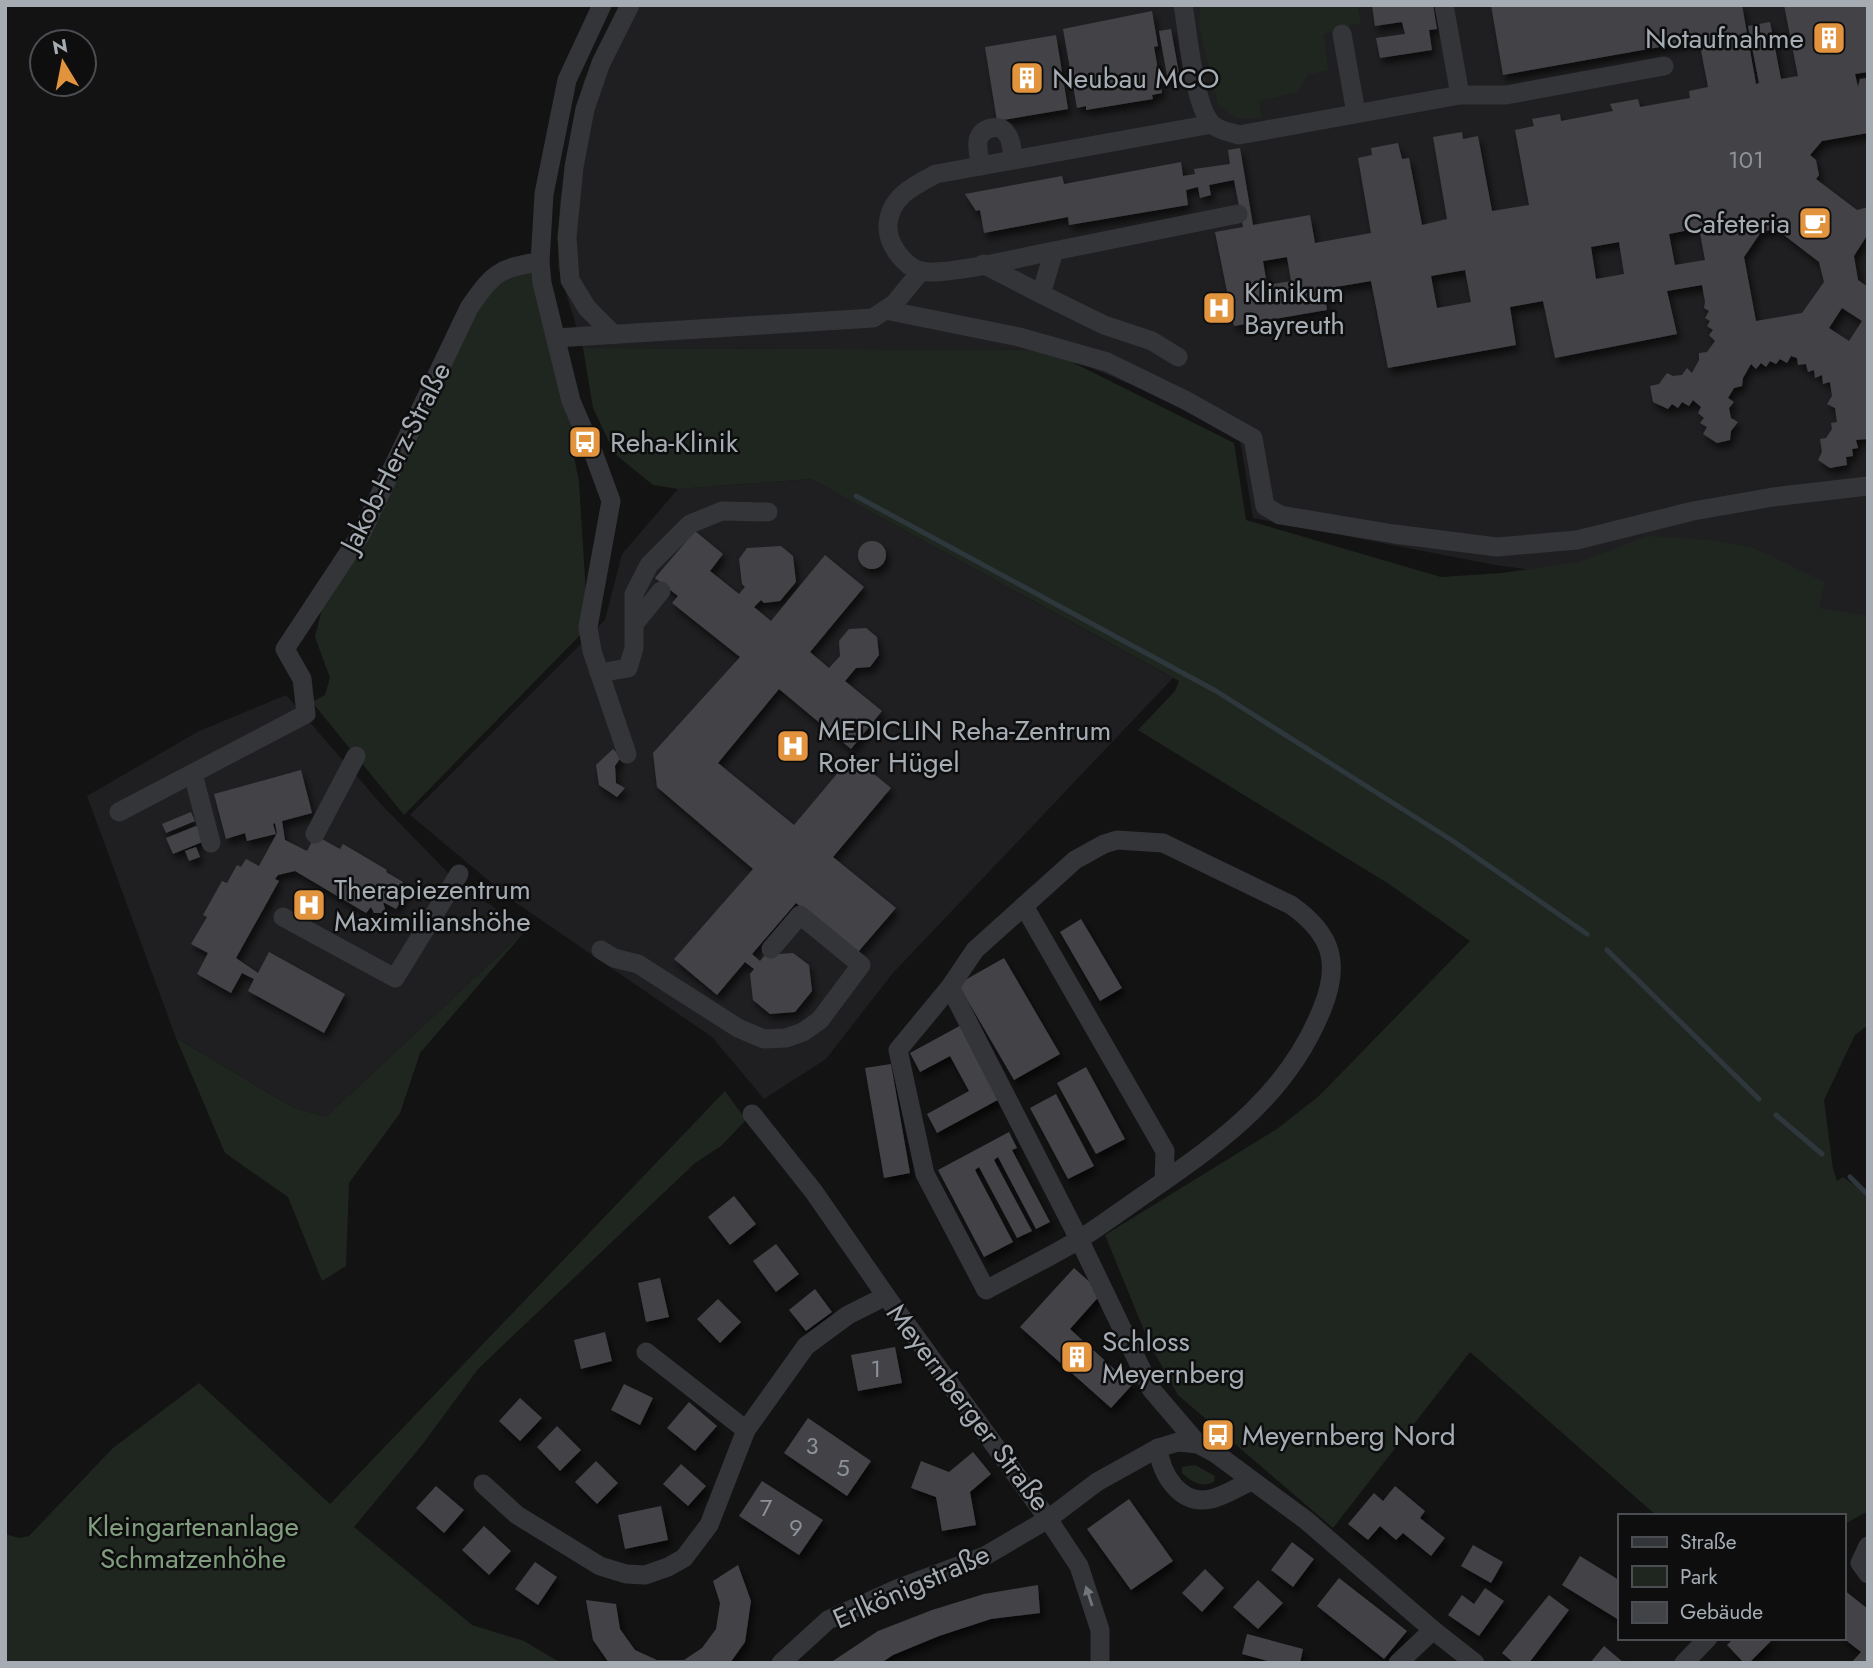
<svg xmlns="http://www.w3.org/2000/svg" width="1873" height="1668" font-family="Jost,sans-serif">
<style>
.built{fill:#1f1f21}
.green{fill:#1f261f}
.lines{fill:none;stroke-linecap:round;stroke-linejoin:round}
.stream{stroke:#2d373c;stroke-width:5}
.building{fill:#424347;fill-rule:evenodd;filter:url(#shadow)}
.minor{stroke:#343539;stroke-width:19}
.oneway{fill:#72767c}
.labels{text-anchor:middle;stroke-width:5;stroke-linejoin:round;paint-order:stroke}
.number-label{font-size:24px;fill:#8c9298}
.poi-label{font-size:28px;fill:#a5acb3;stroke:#0e0e0f;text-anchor:start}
.street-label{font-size:28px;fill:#a5acb3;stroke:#0e0e0f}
.park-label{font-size:28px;fill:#809d7e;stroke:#0e0e0f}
</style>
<defs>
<filter id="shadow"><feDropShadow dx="3.5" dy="6" stdDeviation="3.5" flood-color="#0009"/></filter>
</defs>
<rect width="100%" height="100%" fill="#131314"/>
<g class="built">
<path d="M620,5H1868V616L1495,565L1253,518L1240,440L1156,395L1048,350L583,348L558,267L560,201L584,81Z"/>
<path d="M811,479L1173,678L892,974L826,1059L764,1099L712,1037L512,900L410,815L605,620L622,554L678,489Z"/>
<path d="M286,695L382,805L455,880L526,930L326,1117L292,1107L176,1038L87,796L199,731Z"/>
</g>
<g class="green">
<path d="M1200,5H1357L1361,23L1324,34L1328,70L1308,75L1297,92L1259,101L1262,118H1236L1218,105L1199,25Z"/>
<path d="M540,262L571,401V441L579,482L588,627L404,815L312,702L325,695L330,678L315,637L328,585L489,279Z"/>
<path d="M583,348L1048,350L1234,443L1246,520L1441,577L1502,573L1579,562L1648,536L1711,540L1754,548L1825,582L1819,608L1868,616V1025L1855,1035L1824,1100L1833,1169L1837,1181L1843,1177L1868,1195V1511L1843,1525V1516H1657L1470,1352L1333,1528L1178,1395L1150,1345L1105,1235L1277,1129L1319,1096L1470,941L1389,884L1138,730L1175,691L1179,681L811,479L678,489L653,485L615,454L593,408Z"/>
<path d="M526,930L420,1053L400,1113L349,1183L346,1266L322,1281L288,1197L225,1153L176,1038L292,1107L326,1117Z"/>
<path d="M725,1091L746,1120L721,1146L695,1163L478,1369L422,1445L354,1527L472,1625L524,1641L561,1663H5V1534L19,1538L29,1536L113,1448L199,1383L330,1504Z"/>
<path d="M1195,1465L1215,1476L1214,1482C1201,1488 1192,1482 1182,1473V1467Z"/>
</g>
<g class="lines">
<g class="stream">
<path d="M856,496L1216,691L1453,841L1587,934"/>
<path d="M1607,950L1759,1099"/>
<path d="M1776,1115L1822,1154"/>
<path d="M1850,1177L1868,1195"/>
</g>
</g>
<g class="building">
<path d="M1372,5H1433L1437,29L1429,30L1432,50L1380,58L1376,38L1405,34L1402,22L1375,26Z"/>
<path d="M1491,5H1742L1756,84L1759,83L1748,26L1770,22L1781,79L1798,76L1784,5H1868V72L1855,74L1858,87L1860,79L1868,78V133L1822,141L1810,155L1816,160L1819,175L1816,179L1857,210L1868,207V234L1854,256L1858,280L1868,287V439L1856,440L1858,448L1852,449L1853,456L1846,457L1847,465L1830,468L1818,460L1822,452L1820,439L1826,438L1832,429L1831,423L1837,422L1835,408L1827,404L1832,396L1830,382L1823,384L1822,375L1815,378L1814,370L1808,372L1806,364L1798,365L1797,358L1791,356L1787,363L1780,359L1776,364L1770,361L1766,367L1761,363L1756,369L1751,364L1743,378L1742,386L1734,388L1728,398L1734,402L1729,408L1731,418L1738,422L1731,431L1730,440L1717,443L1703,434L1707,427L1700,423L1704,418L1698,413L1701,407L1693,400L1689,406L1682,402L1678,408L1672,404L1668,409L1653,402L1650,386L1659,384L1667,373L1673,376L1682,375L1687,368L1692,373L1699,360V353L1707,352L1715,341L1709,335L1713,330L1707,326L1710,321L1705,318L1709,311L1704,308L1705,302L1702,285L1667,291L1677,334L1555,358L1543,301L1510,307L1516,345L1388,368L1371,281L1324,289L1327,310L1234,326L1215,232L1243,227L1234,180L1209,185L1211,195L1200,198L1198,187L1186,190L1188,205L1069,225L1068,217L984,233L980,210L976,211L965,194L1062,176L1064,184L1181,162L1183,176L1195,174L1194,169L1230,164L1228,150L1240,148L1253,225L1310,215L1315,243L1371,233L1358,158L1372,155L1371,148L1398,143L1402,159L1409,158L1422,225L1447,219L1433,137L1462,132L1463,139L1478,136L1492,211L1529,205L1515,130L1534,126L1532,119L1560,114L1561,121L1613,111L1610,104L1638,99L1640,107L1690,98L1689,91L1708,87L1699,40L1503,75ZM1699,228L1705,260L1675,265L1669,234ZM1776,229L1819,262L1824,282L1802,313L1756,321L1744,257L1761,232ZM1619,242L1624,274L1596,279L1591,247ZM1287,257L1291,281L1267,285L1263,261ZM1465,270L1471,302L1437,308L1431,276ZM1842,308L1862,321L1849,341L1829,328Z"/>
<path d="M1152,11L1158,46L1154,47L1162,93L1152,95L1153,99L1086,110V106L1077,108L1063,29Z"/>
<path d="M1171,29L1180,79L1168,81L1159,31Z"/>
<path d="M1056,35L1068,109L997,121L985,47Z"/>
<path d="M695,531L723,554L710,571L739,594L745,587L742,584L739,559L747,548L781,546L793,556L796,582L780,601L764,603L761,600L754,607L771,621L825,555L864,587L810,652L829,668L840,656L839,641L849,629L866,628L877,637L879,655L870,667L856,668L845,681L882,711L851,749L779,689L718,763L794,825L852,756L891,788L833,857L896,908L858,952L796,903L752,954L760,961L765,955L793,953L809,965L812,991L795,1012L770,1014L753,1000L750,974L754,969L745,962L717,995L674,959L753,869L657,787L653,753L740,657L672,603L678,596L655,578Z"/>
<circle cx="872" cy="555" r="14"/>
<path d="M613,749L621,757L615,766L616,783L625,788L617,797L599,785L596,765Z"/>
<path d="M301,770L312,813L282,821L285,840L307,851L314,838L322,839L340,849L343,844L387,870L386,872L403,882L399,889L406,893L396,909L383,902L385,909L381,913H374L371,907L366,913L295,871L278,875L275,879L279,881L236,958L258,973L269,952L345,994L324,1033L248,991L254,979L242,973L231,993L197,974L208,953L191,944L207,917L203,915L222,881L227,883L237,865L241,867L246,859L259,866L277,833L275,823L273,824L276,834L247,841L245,833L226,839L214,794Z"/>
<path d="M191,812L195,821L166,833L162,824Z"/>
<path d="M201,824L207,840L173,854L166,838Z"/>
<path d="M196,847L200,857L189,861L185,851Z"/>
<path d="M1081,919L1122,988L1100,1001L1060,932Z"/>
<path d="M1004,958L1060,1054L1014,1080L958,984Z"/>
<path d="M965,1023L1005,1096L937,1133L927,1114L969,1091L950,1056L920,1072L910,1053Z"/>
<path d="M891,1064L910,1173L884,1178L865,1068Z"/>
<path d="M1086,1067L1125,1139L1096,1154L1057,1083Z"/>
<path d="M1056,1094L1094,1166L1068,1179L1030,1108Z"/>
<path d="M1009,1132L1017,1148L1012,1150L1050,1222L1036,1229L998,1157L994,1160L1032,1231L1017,1238L979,1167L975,1170L1013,1242L984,1257L938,1170Z"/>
<path d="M734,1196L756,1224L730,1245L708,1217Z"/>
<path d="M776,1244L799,1274L776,1292L753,1261Z"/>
<path d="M1074,1268L1102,1293L1070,1329L1132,1385L1111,1408L1020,1327Z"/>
<path d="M660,1278L669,1317L646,1322L638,1283Z"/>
<path d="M815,1289L832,1312L806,1331L789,1310Z"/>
<path d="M718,1299L741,1322L720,1343L697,1319Z"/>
<path d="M605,1332L612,1361L581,1369L574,1340Z"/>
<path d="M895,1347L902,1383L858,1391L851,1355Z"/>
<path d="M624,1384L653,1398L640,1425L611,1410Z"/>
<path d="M520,1398L542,1418L520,1441L499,1421Z"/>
<path d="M689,1402L717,1426L695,1451L667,1428Z"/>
<path d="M808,1418L871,1461L847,1496L784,1453Z"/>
<path d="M557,1426L581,1450L560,1471L537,1447Z"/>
<path d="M973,1452L991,1474L970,1492L976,1525L942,1531L936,1497L911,1488L921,1461L949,1472Z"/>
<path d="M596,1461L618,1483L597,1504L575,1482Z"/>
<path d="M681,1464L706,1486L688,1506L663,1484Z"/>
<path d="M762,1481L823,1520L799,1555L739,1516Z"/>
<path d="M436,1486L464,1510L444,1533L416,1508Z"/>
<path d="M1395,1486L1425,1511L1420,1518L1445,1538L1431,1556L1403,1533L1396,1540L1380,1526L1368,1540L1348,1524L1374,1493L1383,1501Z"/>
<path d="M1129,1499L1173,1561L1131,1590L1087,1529Z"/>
<path d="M661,1506L668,1540L625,1549L618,1515Z"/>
<path d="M484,1526L511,1551L489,1575L462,1550Z"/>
<path d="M1292,1542L1314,1559L1293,1587L1271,1570Z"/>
<path d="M1473,1545L1503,1562L1491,1583L1461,1566Z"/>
<path d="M1580,1556L1619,1580V1620L1562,1585Z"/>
<path d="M535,1562L557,1577L538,1605L515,1589Z"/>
<path d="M738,1565L751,1601L745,1642L730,1663H609L593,1640L586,1600L616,1604L620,1629L635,1650L657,1660H684L702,1648L716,1629L720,1603L713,1581Z"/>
<path d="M1205,1569L1224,1588L1202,1612L1182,1593Z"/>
<path d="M1339,1578L1407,1631L1384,1659L1317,1606Z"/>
<path d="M1258,1580L1283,1603L1258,1629L1233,1607Z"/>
<path d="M1843,1583L1847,1586L1844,1590L1868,1609V1663H1851L1861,1652L1843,1638Z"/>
<path d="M1038,1585L1040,1613L991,1619L939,1636L893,1655L881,1663H830L878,1631L932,1610L984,1594Z"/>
<path d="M1485,1588L1504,1601L1479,1636L1448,1615L1462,1595L1474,1604Z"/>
<path d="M1549,1595L1569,1610L1529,1663H1514L1502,1653Z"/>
<path d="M1247,1634L1303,1649L1300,1663H1275L1242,1654Z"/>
<path d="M1734,1638H1774L1749,1663H1744L1727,1645Z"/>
<path d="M1604,1646L1624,1663H1590Z"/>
</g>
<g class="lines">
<g class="minor">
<path d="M602,5L567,80L544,194L540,262L542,283L571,401L593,452L611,501L588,627L592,651L627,754"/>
<path d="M1183,5C1188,32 1194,109 1213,125C1220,131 1230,132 1239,135L1460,95"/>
<path d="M1444,5L1460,95H1506L1664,66"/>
<path d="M1342,34L1356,113"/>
<path d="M981,166C978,151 972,133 991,128C997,127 1003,128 1006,133C1012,139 1012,152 1013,160"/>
<path d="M1054,251C1026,256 943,277 921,271C903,266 887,243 888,225C890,197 913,186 936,174L1212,124"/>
<path d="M983,264L1041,294"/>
<path d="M885,310L1019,337L1107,362L1187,401L1253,438L1265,506L1280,515L1394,534L1497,547L1577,540L1693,511L1773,497L1868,486"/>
<path d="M613,334L587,308L570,280L567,237L574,167L585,109L601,63L630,5"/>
<path d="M556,338L873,318L894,304L921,271"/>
<path d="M1178,357L1152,341L1104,325L1041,294L1054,251L1238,214"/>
<path d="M635,623L661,591"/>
<path d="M599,673L628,668L634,648V594L649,565L690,524L722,511L768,512"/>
<path d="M193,774L211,843"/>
<path d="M119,812L306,714L302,679L285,649L361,534L469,308C492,275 498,267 540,262"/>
<path d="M315,834L356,756"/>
<path d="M1024,906L1165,1151L1164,1181"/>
<path d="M283,917L395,978L459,874"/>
<path d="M601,950L614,958L638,964L738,1028L764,1039L786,1038L803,1032L820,1020L861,965L800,915L771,949"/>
<path d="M950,987L975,950L1075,860L1104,844L1117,840L1163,843L1291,905C1332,934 1341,963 1322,1009C1289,1092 1225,1139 1154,1188C1129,1205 1105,1223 1080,1239C1050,1257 1017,1273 986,1290L925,1174L898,1050L950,987L1079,1239L1151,1389L1198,1444"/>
<path d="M752,1114L814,1192L886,1296L1048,1519L1079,1566L1100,1630V1663"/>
<path d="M646,1352L746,1430"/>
<path d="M1158,1448C1161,1474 1180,1506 1211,1499C1224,1496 1238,1487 1251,1481"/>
<path d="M483,1484L517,1515L600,1566L626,1574L645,1575L668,1567L684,1558L709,1525L746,1430L806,1346L848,1315L886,1296"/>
<path d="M1868,1546L1860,1563L1868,1574"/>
<path d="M781,1663L828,1620L897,1589L985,1556L1048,1519L1097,1482L1158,1448L1178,1442L1198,1444L1215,1453L1307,1521L1433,1630L1475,1663"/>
<path d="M1398,1663L1433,1630"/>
<path d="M1684,1663L1708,1638"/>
</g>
</g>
<defs><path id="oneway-solid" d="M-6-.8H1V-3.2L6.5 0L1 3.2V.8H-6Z" transform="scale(1.75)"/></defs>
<use class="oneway" href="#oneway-solid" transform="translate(1089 1596) rotate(-108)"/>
<defs>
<symbol id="building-square" viewBox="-11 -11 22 22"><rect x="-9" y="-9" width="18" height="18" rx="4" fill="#e1943d" stroke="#0e0e0f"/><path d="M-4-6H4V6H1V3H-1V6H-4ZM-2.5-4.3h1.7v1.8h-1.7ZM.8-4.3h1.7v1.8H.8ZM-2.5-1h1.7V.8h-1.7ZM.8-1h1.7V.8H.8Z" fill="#fff"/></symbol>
<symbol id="cafe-square" viewBox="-11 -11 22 22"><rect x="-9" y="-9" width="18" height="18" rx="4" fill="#e1943d" stroke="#0e0e0f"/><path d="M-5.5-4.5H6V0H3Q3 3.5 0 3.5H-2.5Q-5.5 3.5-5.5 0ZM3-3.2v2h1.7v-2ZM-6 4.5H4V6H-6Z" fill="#fff"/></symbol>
<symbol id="hospital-square" viewBox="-11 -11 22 22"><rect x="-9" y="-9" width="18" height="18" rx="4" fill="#e1943d" stroke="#0e0e0f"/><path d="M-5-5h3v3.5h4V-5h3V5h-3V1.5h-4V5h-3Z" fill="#fff"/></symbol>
<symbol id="bus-square" viewBox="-11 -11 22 22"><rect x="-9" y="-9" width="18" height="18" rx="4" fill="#e1943d" stroke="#0e0e0f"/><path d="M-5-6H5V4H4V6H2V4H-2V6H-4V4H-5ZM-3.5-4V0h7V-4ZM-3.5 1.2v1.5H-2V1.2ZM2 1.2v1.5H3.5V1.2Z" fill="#fff"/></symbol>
</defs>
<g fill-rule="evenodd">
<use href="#building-square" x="1810" y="19" width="38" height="38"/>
<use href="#building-square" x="1008" y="59" width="38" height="38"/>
<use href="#cafe-square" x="1796" y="204" width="38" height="38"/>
<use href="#hospital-square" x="1200" y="289" width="38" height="38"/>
<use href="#bus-square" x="566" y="423" width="38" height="38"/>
<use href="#hospital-square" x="774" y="727" width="38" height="38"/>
<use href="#hospital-square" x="290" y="886" width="38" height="38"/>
<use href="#building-square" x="1058" y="1338" width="38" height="38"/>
<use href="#bus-square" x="1199" y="1416" width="38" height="38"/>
</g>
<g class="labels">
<g class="number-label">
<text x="1746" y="168">101</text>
<text x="876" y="1377">1</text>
<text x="812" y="1454">3</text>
<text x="843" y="1476">5</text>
<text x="766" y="1516">7</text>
<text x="796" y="1536">9</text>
</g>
<g class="poi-label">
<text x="1804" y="48" text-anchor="end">Notaufnahme</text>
<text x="1052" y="88">Neubau MCO</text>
<text x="1790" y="233" text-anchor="end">Cafeteria</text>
<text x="1244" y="302">Klinikum<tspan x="1244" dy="32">Bayreuth</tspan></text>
<text x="610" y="452">Reha-Klinik</text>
<text x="818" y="740">MEDICLIN Reha-Zentrum<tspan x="818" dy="32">Roter Hügel</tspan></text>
<text x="334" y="899">Therapiezentrum<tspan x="334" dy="32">Maximilianshöhe</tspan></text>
<text x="1102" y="1351">Schloss<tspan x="1102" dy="32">Meyernberg</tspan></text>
<text x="1242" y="1445">Meyernberg Nord</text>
</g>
<g class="street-label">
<text transform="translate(395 457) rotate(-63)" y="10">Jakob-Herz-Straße</text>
<text transform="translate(969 1407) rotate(53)" y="10">Meyernberger Straße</text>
<text transform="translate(911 1586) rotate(-24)" y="10">Erlkönigstraße</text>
</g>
<g class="park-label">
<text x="193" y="1536">Kleingartenanlage<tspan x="193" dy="32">Schmatzenhöhe</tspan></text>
</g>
</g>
<rect width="1873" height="1668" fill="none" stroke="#a5acb3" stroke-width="14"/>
<rect x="1618" y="1514" width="228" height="126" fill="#0e0e0f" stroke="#4a4d51" stroke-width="2"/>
<rect x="1632" y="1537" width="35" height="10" fill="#343539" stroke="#4a4d51" stroke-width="2"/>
<text x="1680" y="1549" font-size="21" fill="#a5acb3">Straße</text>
<rect x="1632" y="1566" width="35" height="21" fill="#1f261f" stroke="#4a4d51" stroke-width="2"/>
<text x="1680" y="1584" font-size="21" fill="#a5acb3">Park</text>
<rect x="1632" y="1602" width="35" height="21" fill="#424347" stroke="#4a4d51" stroke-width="2"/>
<text x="1680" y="1619" font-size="21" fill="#a5acb3">Gebäude</text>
<g transform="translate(63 63) rotate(350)"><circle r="33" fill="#0e0e0f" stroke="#4a4d51" stroke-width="2"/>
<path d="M0-5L12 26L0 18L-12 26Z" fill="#e1943d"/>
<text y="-10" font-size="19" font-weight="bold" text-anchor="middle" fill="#a5acb3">N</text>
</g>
</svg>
